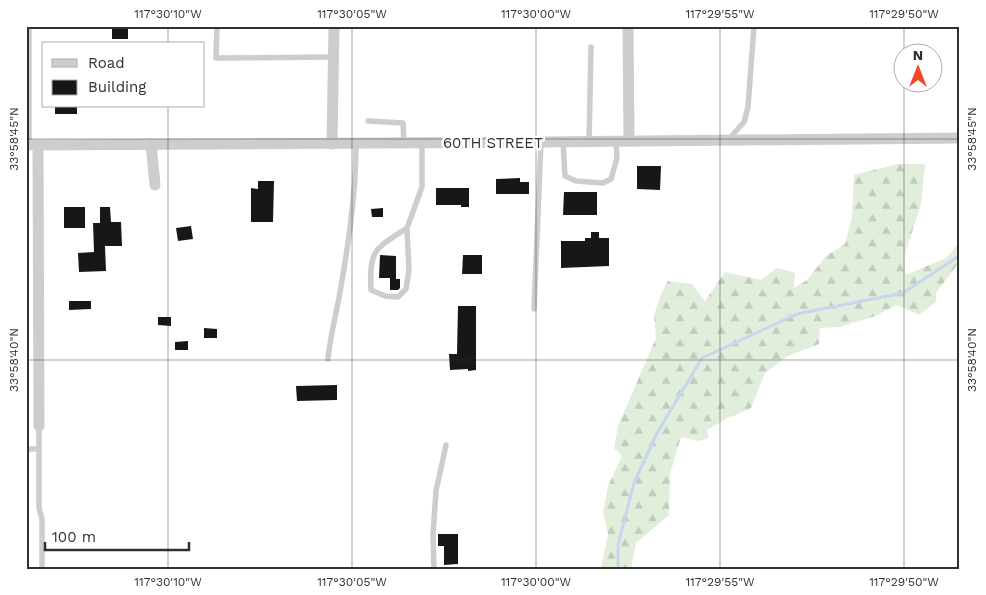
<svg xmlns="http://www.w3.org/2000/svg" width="986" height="595" font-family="'Work Sans',sans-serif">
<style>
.forest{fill:url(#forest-firs)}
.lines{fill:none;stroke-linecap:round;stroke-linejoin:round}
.stream{stroke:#c7d6ef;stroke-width:3}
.building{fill:#171717}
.service{stroke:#cdcdcd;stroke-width:5.5}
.minor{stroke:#cdcdcd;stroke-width:11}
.ticks{fill:none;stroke:#303030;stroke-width:1;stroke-opacity:0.45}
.labels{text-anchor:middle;stroke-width:5;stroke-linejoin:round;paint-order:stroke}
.street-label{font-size:15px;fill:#303030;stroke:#fff}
.neatline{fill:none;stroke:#303030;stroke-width:2}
.ticks-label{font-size:12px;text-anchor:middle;fill:#303030}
</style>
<defs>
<pattern id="forest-firs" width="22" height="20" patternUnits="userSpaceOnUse" patternTransform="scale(1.25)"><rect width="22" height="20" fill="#e1eedc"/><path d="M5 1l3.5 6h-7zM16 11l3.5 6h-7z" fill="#c1ccbd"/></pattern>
</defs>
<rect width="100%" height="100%" fill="#fff"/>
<path class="forest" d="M898,164H925L921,204L905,254V275L946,258L960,242V261L936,293V302L919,315L897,305L873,317L839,327L820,328L819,344L788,356L765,373L751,408L728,418L707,430L709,438L699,441L681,437L670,474L669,515L636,543L631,569H601L608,534L603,512L608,486L622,456L614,448L618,426L656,338L654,315L662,292L668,281L692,284L705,301L725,272L761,280L777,268L795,273L794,288L807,280L826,256L845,244L852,217L854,175Z"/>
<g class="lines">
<path class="stream" d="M618,569V545L634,483L657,433L702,358L797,314L903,293L956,258L960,254"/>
</g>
<g class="building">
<rect x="112" y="28" width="16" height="11"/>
<rect x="55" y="106" width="22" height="8"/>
<path d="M637,166H661L660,190L637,189Z"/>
<path d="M520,178V182H529V194H496V179Z"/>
<path d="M258,181H274L273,222H251V188L258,189Z"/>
<path d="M436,188H469V207H461V205H436Z"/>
<path d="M564,192H597V215H563Z"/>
<rect x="64" y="207" width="21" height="21"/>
<path d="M100,207H110L111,222H121L122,246H105L106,271L79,272L78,253L94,252L93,223H100Z"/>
<path d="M383,208V217H372L371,209Z"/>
<path d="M191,226L193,239L178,241L176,228Z"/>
<path d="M591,232H599V238H609V266L561,268V241H585V238H591Z"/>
<path d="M380,255L396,256V279H400V288L398,290H390V278H379Z"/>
<path d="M463,255H482V274H462Z"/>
<path d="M69,301H91V309L69,310Z"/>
<path d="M458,306H476V370L468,371V369L450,370L449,354H457Z"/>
<path d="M158,317H171V326L158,325Z"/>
<path d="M204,328L217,329V338H204Z"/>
<path d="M188,341V350H175V342Z"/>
<path d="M337,385V400L297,401L296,386Z"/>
<path d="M438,534H458V564L444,565V546H438Z"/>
</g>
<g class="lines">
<g class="service">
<path d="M217,26L216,58L333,57"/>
<path d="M368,121L403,123L404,143"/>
<path d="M729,139L744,122L748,107L754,26"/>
<path d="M563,142L565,176L576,181L603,183L611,179L617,158L616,142"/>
<path d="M589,142L591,47"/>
<path d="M29,145V26"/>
<path d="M407,228C375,249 369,249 371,290L385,296L398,297L406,289L409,270L407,228L422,187V143"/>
<path d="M534,309L541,142"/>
<path d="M328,359C330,338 335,318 339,298C348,247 356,195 356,144"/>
<path d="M39,426V508L42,519V569"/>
<path d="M26,449H38"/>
<path d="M434,569L433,534L436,491L446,445"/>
</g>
<g class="minor">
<path d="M628,26L629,141"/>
<path d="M151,144L155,185"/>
<path d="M332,144L334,26"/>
<path d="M26,145L541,142L960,138"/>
<path d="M38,145L39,426"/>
</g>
</g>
<path class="ticks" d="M168,26V44M352,26V569M536,26V569M720,26V569M904,26V52M904,82V569M168,106V569M26,139H960M26,360H960"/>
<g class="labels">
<g class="street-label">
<text x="493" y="148">60TH STREET</text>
</g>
</g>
<rect width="986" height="595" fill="none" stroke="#ffffff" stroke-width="55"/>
<rect x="42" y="42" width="162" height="65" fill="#ffffff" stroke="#acacac"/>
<rect x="52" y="59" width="25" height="8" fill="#cdcdcd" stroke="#acacac"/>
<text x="88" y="68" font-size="15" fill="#303030">Road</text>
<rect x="52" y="80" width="25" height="15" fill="#171717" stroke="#acacac"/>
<text x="88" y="92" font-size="15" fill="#303030">Building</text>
<g transform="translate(918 68)"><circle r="24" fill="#ffffff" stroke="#acacac"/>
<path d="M0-4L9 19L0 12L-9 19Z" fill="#f24a26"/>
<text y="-8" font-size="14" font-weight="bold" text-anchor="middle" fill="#303030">N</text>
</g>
<path d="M45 542v8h144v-8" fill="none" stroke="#303030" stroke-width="2.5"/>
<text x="52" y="542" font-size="15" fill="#303030" stroke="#ffffff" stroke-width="4" paint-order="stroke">100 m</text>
<rect x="28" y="28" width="930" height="540" class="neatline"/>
<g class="ticks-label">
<text x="168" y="18">117°30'10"W</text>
<text x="352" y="18">117°30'05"W</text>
<text x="536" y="18">117°30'00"W</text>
<text x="720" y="18">117°29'55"W</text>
<text x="904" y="18">117°29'50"W</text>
<text transform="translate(14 139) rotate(-90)" y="4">33°58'45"N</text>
<text transform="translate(972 139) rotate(-90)" y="4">33°58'45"N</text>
<text transform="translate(14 360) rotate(-90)" y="4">33°58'40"N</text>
<text transform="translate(972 360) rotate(-90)" y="4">33°58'40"N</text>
<text x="168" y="586">117°30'10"W</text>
<text x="352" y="586">117°30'05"W</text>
<text x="536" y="586">117°30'00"W</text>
<text x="720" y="586">117°29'55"W</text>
<text x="904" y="586">117°29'50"W</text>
</g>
</svg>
